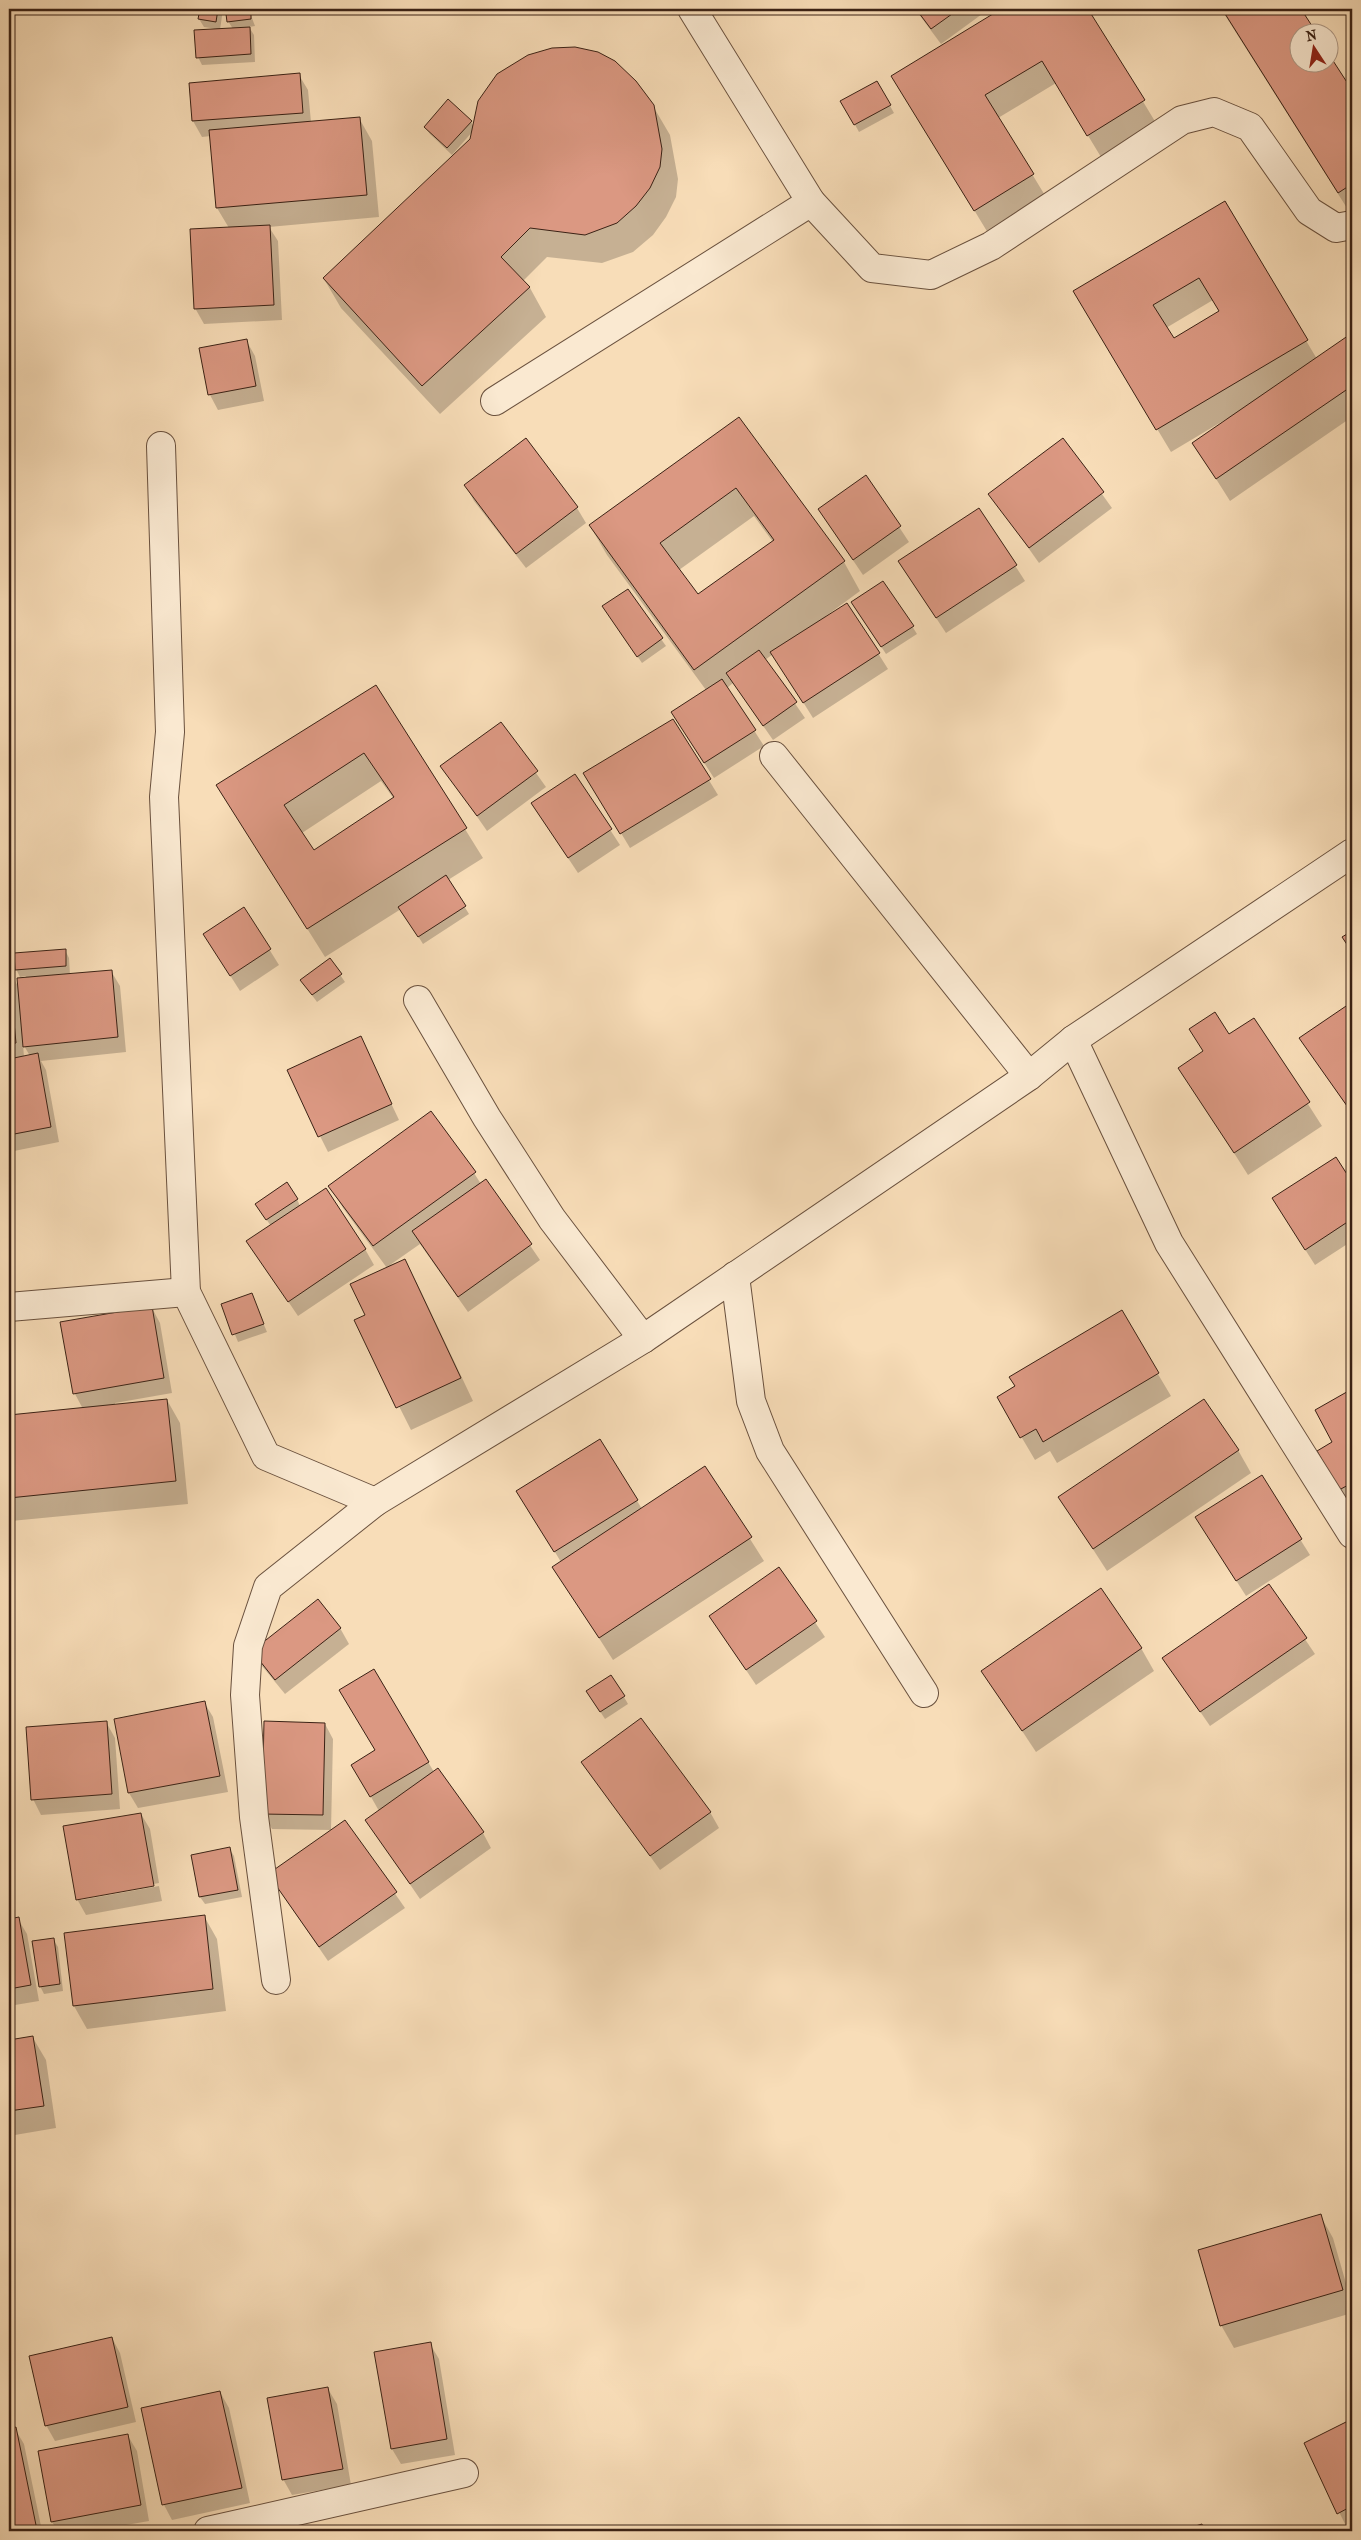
<svg xmlns="http://www.w3.org/2000/svg" width="1361" height="2540" font-family="'IM FELL French Canon',serif">
<style>
.shadow{fill:#0003;fill-rule:evenodd}
.building{fill:#db9882;stroke:#3b2215;fill-rule:evenodd}
.lines{fill:none;stroke-linecap:round;stroke-linejoin:round}
.street-casing{stroke:#6a513e;stroke-width:30}
.street{stroke:#fae9d1;stroke-width:28}
</style>
<rect width="100%" height="100%" fill="#f8ddb8"/>
<filter id="stains"><feTurbulence type="fractalNoise" baseFrequency=".004" numOctaves="4"/><feColorMatrix values="0 0 0 0 .2 0 0 0 0 .09 0 0 0 0 .02 0 0 0 .5 -.17"/></filter>
<radialGradient id="worn" r=".72"><stop offset=".6" stop-color="#630" stop-opacity="0"/><stop offset="1" stop-color="#630" stop-opacity=".3"/></radialGradient>
<g class="shadow">
<path d="M201,9H223L220,30L233,29L228,21L250,13L255,26L249,27L254,35L255,62L202,65L198,57L217,29L204,27L199,19Z"/>
<path d="M915,9H989L941,44Z"/>
<path d="M1003,9H1087L1156,123L1101,157L1056,83L998,118L1046,197L988,233L893,76Z"/>
<path d="M1221,9H1299L1314,32H1298V62H1328V55L1352,93V216Z"/>
<path d="M1345,9H1352V19Z"/>
<path d="M299,75L308,90L311,122L359,118L372,141L379,217L269,227L278,241L282,320L204,324L195,308L229,228L217,208L211,136L202,137L193,121L190,84Z"/>
<path d="M497,75L653,106L670,135L678,179L676,197L666,217L653,235L633,252L602,263L547,257L523,281L530,288L546,317L440,414L341,308L324,279L471,139L473,131L452,155L430,134L425,127L471,122L474,127L479,102Z"/>
<path d="M877,83L894,113L859,132L842,101Z"/>
<path d="M1224,203L1317,359L1352,335V417L1230,501L1194,444L1229,420L1228,418L1171,452L1088,314ZM1213,300L1220,312L1174,340L1166,328Z"/>
<path d="M246,340L255,356L264,401L218,410L210,395Z"/>
<path d="M739,419L844,562L860,591L826,616L827,617L847,604L888,669L813,718L773,654L765,660L805,718L773,740L733,683L727,688L764,746L714,778L681,727L706,690L607,555L590,526ZM754,516L773,542L697,596L679,570Z"/>
<path d="M525,440L577,508L586,523L526,568L474,501L466,486Z"/>
<path d="M1063,440L1112,508L1039,563L990,494Z"/>
<path d="M866,477L909,542L863,575L819,510Z"/>
<path d="M979,510L1025,581L946,633L909,577Z"/>
<path d="M857,610L912,626L917,634L886,654Z"/>
<path d="M608,614L661,639L666,646L642,663Z"/>
<path d="M376,686L483,858L448,880L469,914L423,944L401,909L325,957L235,814ZM381,781L394,799L314,852L302,833Z"/>
<path d="M672,720L718,795L630,848L594,788Z"/>
<path d="M501,724L546,787L487,831L442,766Z"/>
<path d="M575,776L620,845L578,873L542,819Z"/>
<path d="M244,909L279,965L240,991L214,950Z"/>
<path d="M65,950L69,958L70,975L111,971L120,986L126,1052L41,1061L46,1070L59,1142L9,1152V970L19,988L26,976L20,977L16,969ZM23,1044L30,1056L24,1057Z"/>
<path d="M330,960L345,982L317,1002L306,987Z"/>
<path d="M1352,1003V1114L1301,1038Z"/>
<path d="M1254,1020L1322,1126L1248,1175L1180,1068L1204,1052L1190,1029L1229,1036Z"/>
<path d="M360,1038L399,1120L328,1152L320,1136Z"/>
<path d="M1336,1159L1352,1184V1241L1315,1265L1273,1199Z"/>
<path d="M474,1173L481,1184L486,1181L540,1260L468,1312L420,1244L390,1265L404,1260L417,1283L473,1401L411,1430L356,1321L367,1315L387,1268L343,1208L330,1186Z"/>
<path d="M297,1199L300,1206L365,1249L374,1265L298,1316L248,1242L271,1226L261,1212Z"/>
<path d="M251,1294L267,1332L238,1342L223,1305Z"/>
<path d="M152,1308L160,1323L172,1393L115,1403V1405L167,1400L180,1423L188,1504L11,1521L9,1517V1416L83,1409L75,1394Z"/>
<path d="M1121,1312L1171,1396L1057,1463L1050,1451L1035,1460L998,1397Z"/>
<path d="M1352,1391V1503L1349,1505L1319,1451L1334,1443L1317,1411Z"/>
<path d="M600,1440L642,1509L705,1468L764,1561L613,1660L554,1568L561,1562L527,1506Z"/>
<path d="M1238,1450L1251,1473L1107,1571L1060,1498Z"/>
<path d="M1261,1477L1310,1555L1246,1596L1206,1533Z"/>
<path d="M779,1569L825,1637L756,1685L710,1616Z"/>
<path d="M1269,1586L1315,1654L1210,1726L1164,1659Z"/>
<path d="M340,1628L349,1644L285,1694L262,1666L253,1651Z"/>
<path d="M1141,1648L1154,1671L1036,1752L983,1672Z"/>
<path d="M374,1671L434,1772L483,1833L491,1848L420,1899L366,1820L379,1811L353,1765L376,1751Z"/>
<path d="M624,1697L628,1704L605,1719L592,1699Z"/>
<path d="M204,1702L213,1717L228,1792L138,1808L129,1793L115,1720Z"/>
<path d="M106,1722L115,1738L120,1809L41,1815L33,1799Z"/>
<path d="M325,1724L333,1739L331,1830L272,1829L263,1813Z"/>
<path d="M583,1763L710,1812L719,1828L660,1870Z"/>
<path d="M141,1814L150,1829L159,1883L81,1898V1900L159,1886L162,1901L86,1915L77,1899Z"/>
<path d="M345,1822L405,1908L328,1961L269,1875Z"/>
<path d="M229,1848L234,1856L242,1897L205,1904L200,1897Z"/>
<path d="M204,1916L217,1939L226,2011L87,2029L74,2006L65,1934Z"/>
<path d="M18,1919L27,1934L39,2001L9,2006V1920Z"/>
<path d="M53,1939L58,1947L63,1991L44,1994L40,1986Z"/>
<path d="M33,2038L46,2060L56,2128L9,2136V2041Z"/>
<path d="M1320,2215L1333,2238L1352,2304V2313L1234,2348L1221,2325Z"/>
<path d="M112,2338L120,2353L136,2422L55,2441L46,2425Z"/>
<path d="M430,2344L439,2359L455,2455L401,2464L392,2449Z"/>
<path d="M328,2389L337,2404L351,2485L292,2495L283,2479Z"/>
<path d="M220,2392L229,2408L250,2503L172,2520L164,2505L143,2409Z"/>
<path d="M1352,2421V2526L1347,2528L1305,2443Z"/>
<path d="M15,2429L24,2444L42,2531H9V2430Z"/>
<path d="M128,2436L137,2451L149,2521L92,2531H58L52,2522Z"/>
</g>
<g class="building">
<path d="M200,9H218L216,22L198,19Z"/>
<path d="M916,9H959L931,29Z"/>
<path d="M1001,9H1088L1145,100L1087,136L1042,61L985,95L1034,174L974,211L891,76Z"/>
<path d="M1222,9H1301L1316,32H1298V62H1328V53L1352,90V184L1338,193Z"/>
<path d="M251,11V19L227,22L226,14Z"/>
<path d="M250,27L251,54L196,58L194,30Z"/>
<path d="M575,47L598,52L615,61L636,81L654,105L662,149L660,167L650,188L636,206L617,223L585,235L530,228L501,257L530,287L422,386L323,278L470,139L478,101L497,74L528,55L552,48Z"/>
<path d="M300,73L303,113L192,121L189,83Z"/>
<path d="M877,81L891,105L854,125L840,101Z"/>
<path d="M448,99L472,121L447,148L424,127Z"/>
<path d="M360,117L367,195L216,208L209,130Z"/>
<path d="M1225,201L1308,340L1156,430L1073,291ZM1199,278L1219,311L1174,338L1153,305Z"/>
<path d="M270,225L274,305L194,309L190,229Z"/>
<path d="M1352,333V386L1216,479L1192,443Z"/>
<path d="M247,339L256,386L208,395L199,348Z"/>
<path d="M739,417L845,561L694,670L589,525ZM736,488L774,540L698,594L660,543Z"/>
<path d="M526,438L578,507L516,554L464,485Z"/>
<path d="M1063,438L1104,492L1029,548L988,494Z"/>
<path d="M866,475L901,526L853,560L818,509Z"/>
<path d="M979,508L1017,565L936,618L898,561Z"/>
<path d="M883,581L914,626L881,647L851,602Z"/>
<path d="M628,589L663,638L637,657L602,606Z"/>
<path d="M847,603L880,653L803,703L770,652Z"/>
<path d="M759,650L797,702L763,726L726,673Z"/>
<path d="M722,679L756,730L704,763L671,712Z"/>
<path d="M376,685L467,828L307,929L216,785ZM364,753L394,797L314,850L284,805Z"/>
<path d="M673,719L711,779L620,834L583,773Z"/>
<path d="M501,722L538,771L477,816L440,766Z"/>
<path d="M575,774L612,829L568,858L531,803Z"/>
<path d="M446,875L466,906L418,937L398,907Z"/>
<path d="M244,907L271,949L230,976L203,934Z"/>
<path d="M1352,931V952L1342,937Z"/>
<path d="M66,949V966L15,970L14,953Z"/>
<path d="M330,958L342,974L312,995L300,980Z"/>
<path d="M112,970L118,1037L23,1047L17,978Z"/>
<path d="M9,971L16,1043L9,1044Z"/>
<path d="M1352,1002V1113L1299,1038Z"/>
<path d="M1215,1012L1229,1034L1254,1018L1310,1102L1234,1153L1178,1068L1203,1051L1189,1029Z"/>
<path d="M361,1036L392,1104L318,1137L287,1070Z"/>
<path d="M38,1053L51,1127L9,1135V1059Z"/>
<path d="M431,1111L476,1172L373,1246L328,1186Z"/>
<path d="M1336,1157L1352,1182V1219L1305,1250L1272,1198Z"/>
<path d="M486,1179L532,1244L458,1297L412,1231Z"/>
<path d="M287,1182L298,1199L266,1220L255,1204Z"/>
<path d="M326,1188L366,1249L288,1302L246,1241Z"/>
<path d="M405,1259L461,1378L396,1408L354,1320L365,1315L350,1284Z"/>
<path d="M252,1293L264,1324L232,1335L221,1304Z"/>
<path d="M152,1306L164,1378L73,1394L60,1322Z"/>
<path d="M1122,1310L1159,1373L1043,1442L1036,1429L1020,1438L997,1397L1015,1386L1009,1377Z"/>
<path d="M1352,1389V1483L1339,1490L1317,1451L1332,1442L1315,1410Z"/>
<path d="M167,1399L176,1481L9,1498V1415Z"/>
<path d="M1204,1399L1239,1450L1093,1549L1058,1497Z"/>
<path d="M600,1439L638,1500L554,1552L516,1491Z"/>
<path d="M705,1466L752,1537L599,1638L552,1567Z"/>
<path d="M1262,1475L1302,1539L1236,1581L1195,1517Z"/>
<path d="M779,1567L817,1621L746,1670L709,1616Z"/>
<path d="M1269,1584L1307,1638L1200,1712L1162,1658Z"/>
<path d="M1101,1588L1142,1648L1022,1731L981,1671Z"/>
<path d="M318,1599L341,1628L275,1680L252,1651Z"/>
<path d="M374,1669L429,1762L370,1797L351,1765L375,1750L339,1690Z"/>
<path d="M611,1675L625,1696L600,1712L586,1691Z"/>
<path d="M205,1701L220,1776L128,1793L114,1719Z"/>
<path d="M641,1718L711,1812L650,1856L581,1762Z"/>
<path d="M107,1721L112,1794L31,1800L26,1727Z"/>
<path d="M264,1721L325,1723L323,1815L262,1814Z"/>
<path d="M438,1768L484,1832L410,1884L365,1820Z"/>
<path d="M141,1813L154,1886L76,1900L63,1826Z"/>
<path d="M345,1820L397,1892L319,1947L268,1874Z"/>
<path d="M230,1847L238,1890L199,1897L191,1855Z"/>
<path d="M205,1915L213,1989L73,2006L64,1933Z"/>
<path d="M19,1917L31,1985L9,1989V1919Z"/>
<path d="M54,1938L60,1984L39,1987L32,1941Z"/>
<path d="M33,2036L44,2106L9,2111V2040Z"/>
<path d="M1321,2214L1343,2290L1220,2326L1198,2250Z"/>
<path d="M112,2337L128,2407L45,2426L29,2356Z"/>
<path d="M431,2342L447,2439L391,2449L374,2352Z"/>
<path d="M328,2387L343,2469L282,2480L267,2398Z"/>
<path d="M220,2391L242,2488L162,2505L141,2408Z"/>
<path d="M1352,2419V2506L1337,2514L1304,2443Z"/>
<path d="M16,2427L37,2530L29,2531H9V2429Z"/>
<path d="M128,2434L141,2505L51,2522L38,2451Z"/>
<path d="M1202,2524L1204,2531H1179Z"/>
</g>
<g class="lines">
<defs>
<g id="street">
<path d="M692,9L811,202"/>
<path d="M495,401L811,202L872,268L931,275L991,246L1182,120L1214,112L1250,127L1309,211L1336,228L1352,225"/>
<path d="M161,446L170,732L164,797L186,1292L266,1456L375,1502"/>
<path d="M774,756L1029,1076"/>
<path d="M418,1000L487,1118L552,1219L643,1339"/>
<path d="M1073,1040L1169,1243L1352,1534"/>
<path d="M735,1276L751,1401L770,1451L924,1693"/>
<path d="M9,1307L186,1292"/>
<path d="M276,1980L254,1817L245,1695L248,1646L268,1587L375,1502L643,1339L1029,1076L1073,1040L1352,853"/>
<path d="M208,2531L464,2473"/>
</g>
</defs>
<use href="#street" class="street-casing"/>
<use href="#street" class="street"/>
</g>
<rect width="1361" height="2540" fill="none" stroke="#f8ddb8" stroke-width="30"/>
<rect x="10" y="10" width="1341" height="2520" fill="none" stroke="#3b2215" stroke-width="2.5"/>
<rect x="15" y="15" width="1331" height="2510" fill="none" stroke="#3b2215"/>
<g transform="translate(1314 48) rotate(348)"><circle r="24" fill="#fae9d1" stroke="#ae9986"/>
<path d="M0-4L9 19L0 12L-9 19Z" fill="#8f2418"/>
<text y="-8" font-size="14" font-weight="bold" text-anchor="middle" fill="#3b2215">N</text>
</g>
<rect width="100%" height="100%" filter="url(#stains)"/>
<rect width="100%" height="100%" fill="url(#worn)"/>
</svg>
